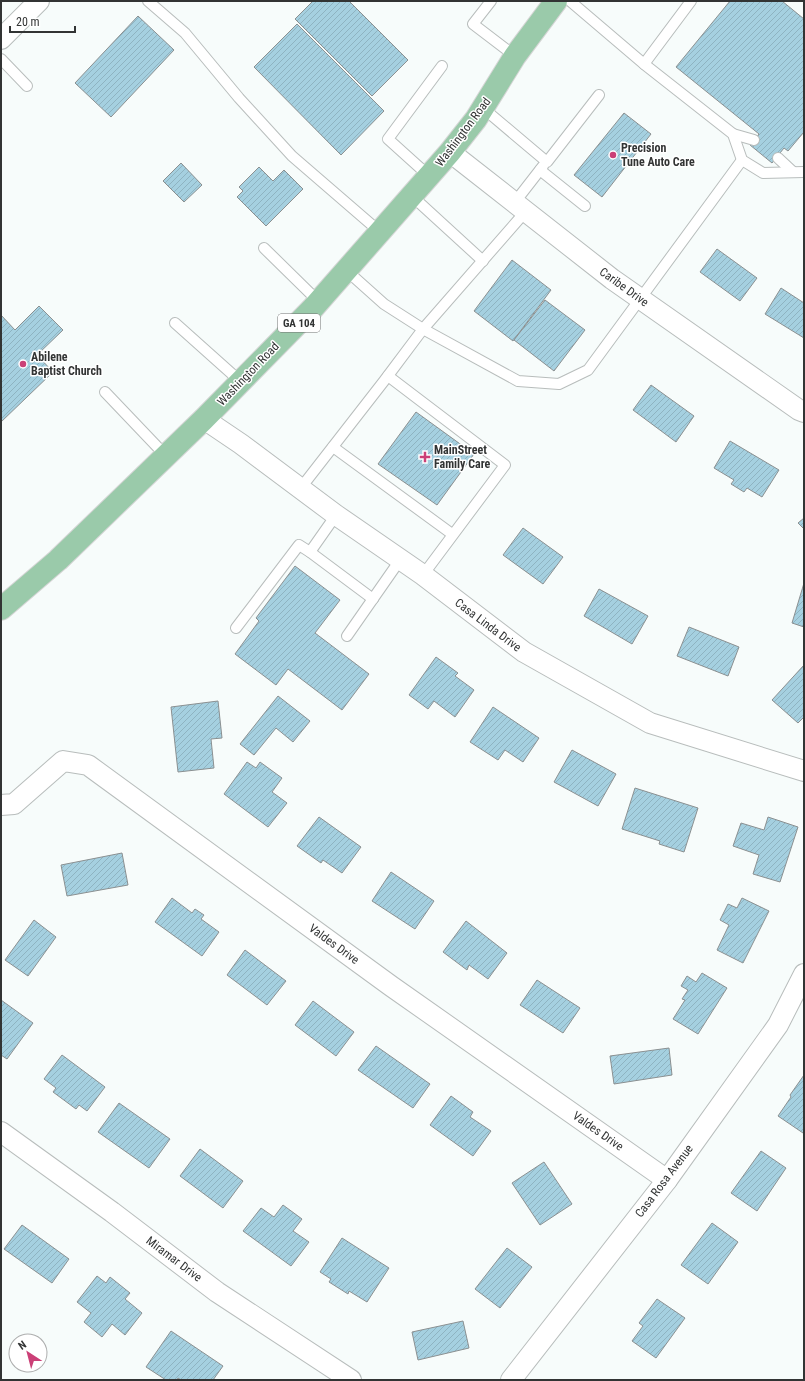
<svg xmlns="http://www.w3.org/2000/svg" width="805" height="1381" font-family="'Roboto Condensed',sans-serif">
<style>
.building{fill:url(#building-hatch);stroke:#8b9091}
.lines{fill:none;stroke-linecap:round;stroke-linejoin:round}
.lane-casing{stroke:#b8bdbc;stroke-width:12}
.street-casing{stroke:#b8bdbc;stroke-width:22}
.primary-casing{stroke:#d6d6d6;stroke-width:24}
.lane{stroke:#fff;stroke-width:10}
.street{stroke:#fff;stroke-width:20}
.primary{stroke:#9acaaa;stroke-width:22}
.poi-dot{fill:#cb4077;stroke:#fff;stroke-width:1.5}
.labels{text-anchor:middle;stroke-width:3;stroke-linejoin:round;paint-order:stroke}
.shield{fill:#fff;stroke:#707171;stroke-width:1}
.shield-label{font-size:11px;font-weight:bold;fill:#323434}
.street-label{font-size:12px;fill:#323434;stroke:#fff}
.poi-label{font-size:12px;font-weight:bold;fill:#323434;stroke:#fff;text-anchor:start}
</style>
<defs>
<pattern id="building-hatch" width="6" height="6" patternUnits="userSpaceOnUse"><rect width="6" height="6" fill="#a5d0e0"/><path d="M-1 1l2-2M0 6l6-6M5 7l2-2" fill="none" stroke="#8eb3c1"/></pattern>
</defs>
<rect width="100%" height="100%" fill="#f7fcfb"/>
<g class="building">
<path d="M313,1H349L408,60L372,96L295,19Z"/>
<path d="M730,1H782L804,19V132L788,151L784,148L772,163L750,145L759,134L676,67Z"/>
<path d="M138,16L174,50L111,117L75,83Z"/>
<path d="M297,24L384,111L341,155L254,67Z"/>
<path d="M624,113L651,134L602,197L574,175Z"/>
<path d="M181,163L202,185L184,202L163,181Z"/>
<path d="M259,167L273,181L284,170L303,189L266,226L237,197L243,191L239,187Z"/>
<path d="M717,249L757,278L740,301L700,272Z"/>
<path d="M512,260L551,290L513,341L474,311Z"/>
<path d="M781,288L804,303V338L765,314Z"/>
<path d="M545,300L585,330L554,371L514,340Z"/>
<path d="M39,306L63,330L37,355L53,372L1,422V315L15,330Z"/>
<path d="M651,385L694,416L676,442L633,410Z"/>
<path d="M416,412L474,454L437,505L378,464Z"/>
<path d="M730,441L779,470L762,497L747,488L744,492L731,484L734,480L714,468Z"/>
<path d="M804,518V529L798,523Z"/>
<path d="M523,528L563,557L543,584L503,555Z"/>
<path d="M295,566L340,600L315,633L369,674L342,710L288,669L276,685L235,654L259,621L256,618Z"/>
<path d="M804,583V627L792,623Z"/>
<path d="M599,589L648,616L632,644L584,616Z"/>
<path d="M689,627L739,647L728,676L677,656Z"/>
<path d="M436,657L458,673L455,676L474,690L455,717L434,701L428,709L409,695Z"/>
<path d="M804,665V717L798,723L772,700Z"/>
<path d="M278,696L310,721L293,742L276,728L254,755L240,744Z"/>
<path d="M218,701L222,738L211,739L214,768L178,772L171,707Z"/>
<path d="M493,707L539,738L523,762L505,750L498,760L470,742Z"/>
<path d="M572,750L616,774L598,806L554,782Z"/>
<path d="M247,762L256,768L260,762L282,778L272,792L287,803L268,827L224,794Z"/>
<path d="M635,788L698,808L684,852L659,844L660,841L622,829Z"/>
<path d="M319,817L361,847L342,873L323,860L321,863L297,846Z"/>
<path d="M768,817L798,827L780,882L753,874L759,855L733,846L741,823L764,830Z"/>
<path d="M122,853L128,885L67,896L61,865Z"/>
<path d="M391,872L434,901L415,929L372,901Z"/>
<path d="M172,898L192,913L195,909L204,915L201,919L219,932L202,956L155,922Z"/>
<path d="M742,898L769,911L743,963L717,950L729,925L720,920L728,904L737,908Z"/>
<path d="M34,920L56,937L28,976L5,960Z"/>
<path d="M466,921L507,953L488,979L469,965L467,970L443,952Z"/>
<path d="M245,950L286,981L267,1005L227,975Z"/>
<path d="M702,973L727,988L698,1034L673,1019L685,1000L682,999L688,990L681,986L687,976L696,982Z"/>
<path d="M537,980L580,1008L563,1033L520,1005Z"/>
<path d="M1,1000L33,1023L7,1059L1,1055Z"/>
<path d="M313,1001L354,1032L336,1056L295,1025Z"/>
<path d="M376,1046L430,1084L413,1108L358,1070Z"/>
<path d="M669,1048L672,1075L614,1084L610,1056Z"/>
<path d="M62,1055L105,1087L87,1111L79,1105L76,1109L53,1092L56,1088L44,1079Z"/>
<path d="M804,1075V1132L803,1133L778,1116L791,1097L790,1095Z"/>
<path d="M451,1096L473,1112L470,1117L491,1131L473,1156L430,1125Z"/>
<path d="M119,1103L170,1139L149,1168L98,1132Z"/>
<path d="M200,1149L243,1181L223,1208L180,1176Z"/>
<path d="M761,1151L786,1168L757,1211L731,1193Z"/>
<path d="M544,1162L572,1204L540,1225L512,1183Z"/>
<path d="M283,1205L302,1219L293,1231L309,1242L291,1266L243,1231L261,1208L274,1217Z"/>
<path d="M712,1223L738,1242L708,1284L681,1265Z"/>
<path d="M22,1225L69,1259L52,1283L4,1249Z"/>
<path d="M342,1238L389,1268L367,1302L349,1291L348,1294L329,1282L331,1279L320,1272Z"/>
<path d="M507,1248L532,1267L500,1308L475,1289Z"/>
<path d="M97,1276L106,1283L110,1277L130,1293L125,1299L142,1313L125,1335L112,1324L102,1337L84,1322L91,1313L77,1302Z"/>
<path d="M657,1299L685,1318L656,1358L632,1341L643,1326L639,1323Z"/>
<path d="M463,1321L469,1348L418,1360L412,1332Z"/>
<path d="M171,1331L223,1366L213,1380H181L178,1378L177,1380H166L146,1367Z"/>
</g>
<g class="lines">
<defs>
<g id="lane">
<path d="M148,1L185,33L239,98L292,156L380,232"/>
<path d="M491,1L473,24L515,56"/>
<path d="M570,1L644,64L733,134L742,160L763,173L804,172"/>
<path d="M1,59L27,86"/>
<path d="M644,64L691,1"/>
<path d="M483,108L547,162L599,95"/>
<path d="M733,134L754,140"/>
<path d="M778,158L793,172"/>
<path d="M540,170L585,206"/>
<path d="M429,176L388,139L442,66"/>
<path d="M412,196L483,261"/>
<path d="M515,202L543,166"/>
<path d="M264,248L319,302"/>
<path d="M346,270L384,304L423,329L518,381L559,384L588,370L742,160"/>
<path d="M175,323L241,382"/>
<path d="M388,376L505,465L423,575"/>
<path d="M105,392L166,456"/>
<path d="M333,447L452,534"/>
<path d="M300,489L384,381L423,329L526,211"/>
<path d="M310,552L373,599"/>
<path d="M236,628L299,545L310,552L336,515"/>
<path d="M347,636L400,560"/>
</g>
<g id="street">
<path d="M1,39L39,1"/>
<path d="M450,152L612,279L799,410L804,412"/>
<path d="M204,419L241,444L336,515L423,575L524,652L650,723L804,771"/>
<path d="M1,805L14,804L63,761L88,765L391,986L667,1180"/>
<path d="M1,1132L112,1212L217,1292L351,1380"/>
<path d="M511,1380L667,1180L778,1025L804,974"/>
</g>
<path id="primary" d="M1,609L58,560L204,419L313,308L450,152L476,119L515,56L556,1"/>
</defs>
<use href="#lane" class="lane-casing"/>
<use href="#street" class="street-casing"/>
<use href="#primary" class="primary-casing"/>
<use href="#lane" class="lane"/>
<use href="#street" class="street"/>
<use href="#primary" class="primary"/>
</g>
<g class="poi-dot">
<circle cx="613" cy="155" r="4"/>
<circle cx="23" cy="364" r="4"/>
<path d="M423 451h4v4h4v4h-4v4h-4v-4h-4v-4h4z"/>
</g>
<g class="labels">
<rect class="shield" x="278" y="314" width="42" height="18" rx="3"/>
<g class="shield-label">
<text x="299" y="327">GA 104</text>
</g>
<g class="street-label">
<text transform="translate(463 132) rotate(-53)" y="4">Washington Road</text>
<text transform="translate(624 287) rotate(36)" y="4">Caribe Drive</text>
<text transform="translate(248 374) rotate(-46)" y="4">Washington Road</text>
<text transform="translate(488 625) rotate(37)" y="4">Casa Linda Drive</text>
<text transform="translate(334 944) rotate(36)" y="4">Valdes Drive</text>
<text transform="translate(598 1131) rotate(35)" y="4">Valdes Drive</text>
<text transform="translate(664 1181) rotate(-53)" y="4">Casa Rosa Avenue</text>
<text transform="translate(174 1259) rotate(37)" y="4">Miramar Drive</text>
</g>
<g class="poi-label">
<text x="621" y="152">Precision<tspan x="621" dy="14">Tune Auto Care</tspan></text>
<text x="31" y="361">Abilene<tspan x="31" dy="14">Baptist Church</tspan></text>
<text x="434" y="454">MainStreet<tspan x="434" dy="14">Family Care</tspan></text>
</g>
</g>
<rect width="805" height="1381" fill="none" stroke="#323434" stroke-width="4"/>
<g transform="translate(28 1353) rotate(324)"><circle r="19" fill="#ffffff" stroke="#adaeae"/>
<path d="M0-3L7 15L0 10L-7 15Z" fill="#cb4077"/>
<text y="-6" font-size="11" font-weight="bold" text-anchor="middle" fill="#323434">N</text>
</g>
<path d="M10 26v6h65v-6" fill="none" stroke="#323434" stroke-width="2"/>
<text x="16" y="26" font-size="12" fill="#323434" stroke="#ffffff" stroke-width="3" paint-order="stroke">20 m</text>
</svg>
